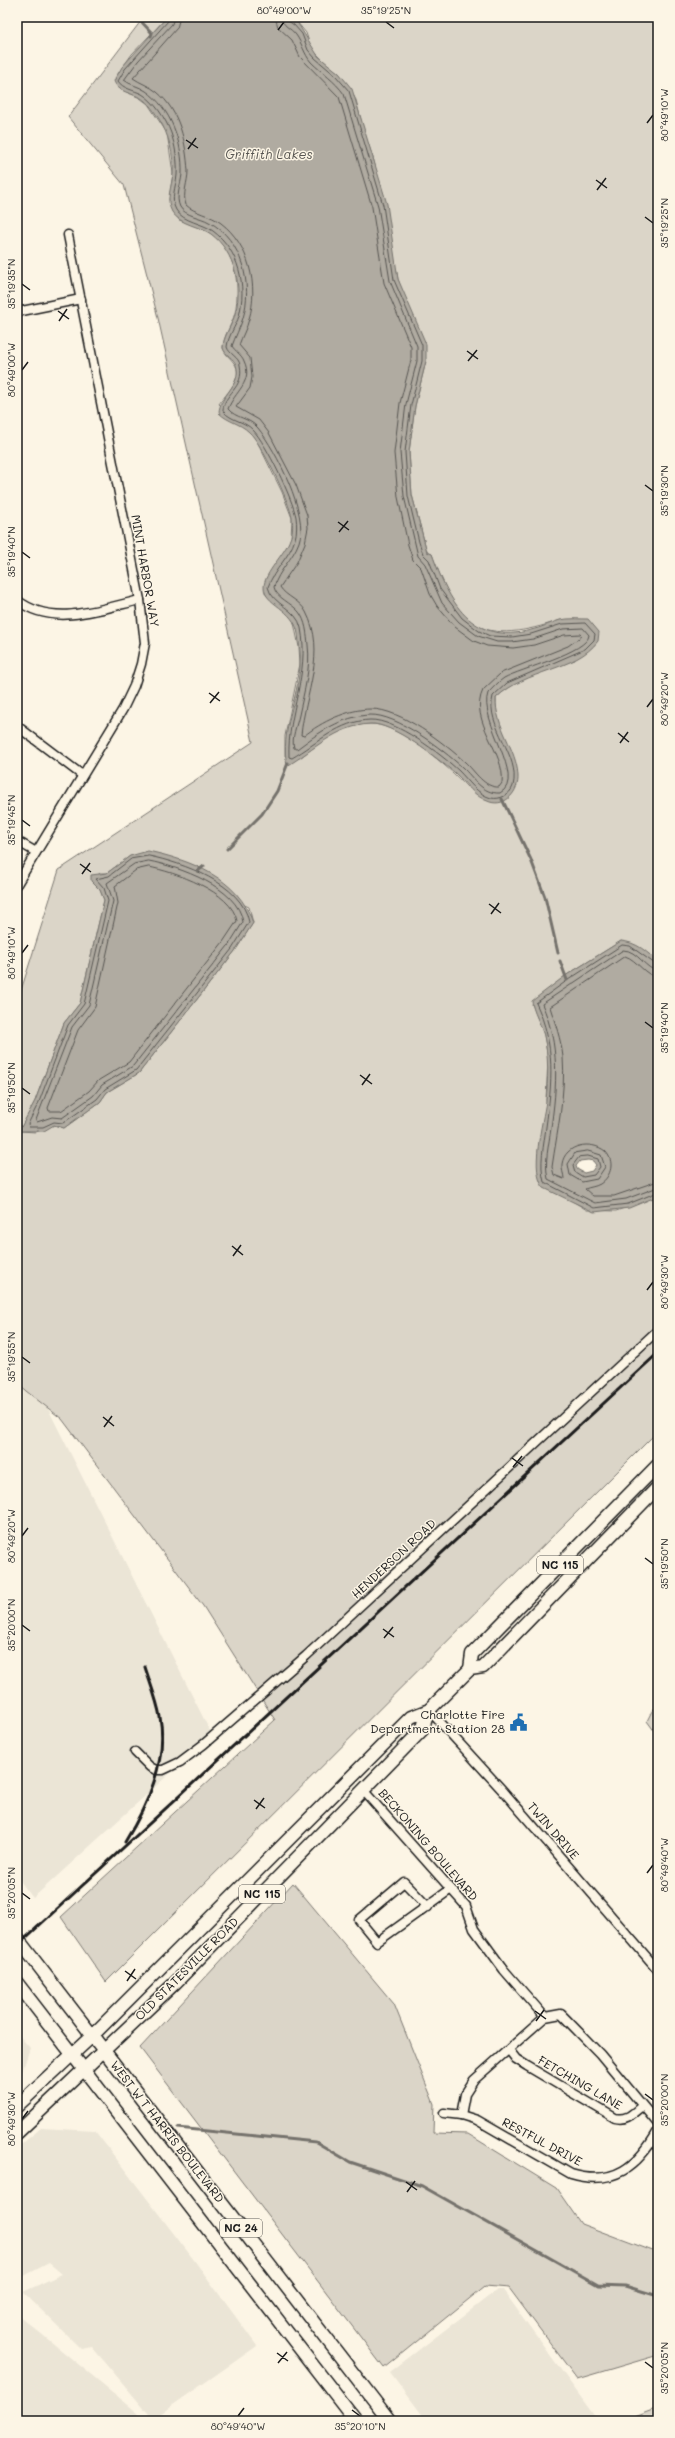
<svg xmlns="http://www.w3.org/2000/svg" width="675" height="2438" font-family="Mali,sans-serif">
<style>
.built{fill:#ebe5d6}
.green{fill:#dbd5c8;stroke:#7c7872;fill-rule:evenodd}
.water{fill:#b0aba1;stroke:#75726c;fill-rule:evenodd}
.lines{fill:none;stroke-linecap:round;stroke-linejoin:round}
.shore{stroke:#575551;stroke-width:1}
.stream{stroke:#75726c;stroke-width:3}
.street-casing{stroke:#1c1c1c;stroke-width:11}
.primary-casing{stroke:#1c1c1c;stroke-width:15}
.street{stroke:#fcf5e5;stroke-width:8}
.primary{stroke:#fcf5e5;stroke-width:12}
.rail{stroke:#1c1c1c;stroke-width:3}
.ticks{fill:none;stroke:#1c1c1c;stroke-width:1.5}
.labels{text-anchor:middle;stroke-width:3;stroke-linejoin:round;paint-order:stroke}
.shield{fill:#fcf5e5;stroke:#5f5d58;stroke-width:1}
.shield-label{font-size:11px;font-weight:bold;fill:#1c1c1c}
.street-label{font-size:12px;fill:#1c1c1c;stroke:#fcf5e5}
.poi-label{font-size:12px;fill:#1c1c1c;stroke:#fcf5e5;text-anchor:end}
.water-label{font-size:13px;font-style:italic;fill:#575551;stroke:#fcf5e5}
.neatline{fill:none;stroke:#1c1c1c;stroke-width:1.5}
.ticks-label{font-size:10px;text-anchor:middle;fill:#1c1c1c}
</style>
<rect width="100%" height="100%" fill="#fcf5e5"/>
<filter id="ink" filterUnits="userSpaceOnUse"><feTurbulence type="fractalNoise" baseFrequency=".025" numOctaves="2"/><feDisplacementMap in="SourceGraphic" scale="8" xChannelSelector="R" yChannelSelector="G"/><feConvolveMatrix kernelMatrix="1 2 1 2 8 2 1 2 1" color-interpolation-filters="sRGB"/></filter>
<g filter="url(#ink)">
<g class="built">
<path d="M17,1347L212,1735L33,1898L17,1877Z"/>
<path d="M17,2033L30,2048L20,2078L17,2082Z"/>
<path d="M41,2128L95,2131L194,2260L257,2346L153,2419L92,2347L81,2349L23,2292L62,2274L49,2263L22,2277L17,2276V2148Z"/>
<path d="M497,2290H503L598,2421H427L390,2372Z"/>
<path d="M17,2314L133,2409L144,2421H17Z"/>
</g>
<g class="green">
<path d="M144,17H167L132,54L115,78L120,89L140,98L148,104L167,133L173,173L169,200L179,220C188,223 197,226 205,230C235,245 241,284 235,313C232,325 223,336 223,348C225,355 230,357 234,363C245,376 226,394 219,404L250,432L257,441L282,492L292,518L291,538L284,554L268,576L266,595L293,618L299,647L300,664L285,736V756L300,758C320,742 345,723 371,724C399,724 449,767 467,787L516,765L496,714V698C518,677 547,670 575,660L561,620C483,646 459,631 432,554L427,552L412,495L409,452L415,406L426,361L398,279L374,161L363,128L356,100L339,73L328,65L311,48L306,33L297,22L287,17H658V964L651,955L621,941L565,976L532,1004L544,1035L548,1059L546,1100L569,1199L587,1210L616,1211L658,1196V1431L106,1982L61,1917L275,1720L203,1606L62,1419L17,1384V1003L59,870L253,742L158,318L124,185L68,117ZM130,856L249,907L253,923L235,951L139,1073L107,1092L100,1102L64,1128L54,1125L36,1132L20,1131L35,1101L64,1023L80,1003L104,900L100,890L91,881L100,873H107Z"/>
<path d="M653,1709L658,1711V1736L647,1721Z"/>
<path d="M293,1883L394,2004L434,2104L433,2133L468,2134L556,2188L581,2224L658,2253V2367L655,2356L577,2379L509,2288L485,2286L384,2368L140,2048Z"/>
<path d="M658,2408V2421H623Z"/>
</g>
<g class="water">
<path d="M167,17H287L297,22L318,56L339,73L352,89L387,204L398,279L426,344V361L415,406L409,452L412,495L427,552L432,554C449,601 471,646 531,630C541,628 550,623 560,620C569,618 579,619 588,619L599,632L598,641C576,671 526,669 496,698C495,727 517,749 518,776C519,791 506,807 490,802C474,797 466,783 455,773C438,759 392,722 370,724C336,726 314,750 287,766C280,731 298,700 300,665C301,654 299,644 298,634C294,608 264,605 264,587C264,573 285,554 290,539C293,533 293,525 292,518C290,503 261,442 249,432C240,423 228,422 219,413C219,395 243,385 236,365C234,358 225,355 223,348C223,337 231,327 234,317C244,289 235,252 211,234C200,226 180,225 172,212C165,200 172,186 173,174C174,155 169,135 159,119C154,111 149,103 141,98C132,93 117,92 114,81L122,67Z"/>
<path d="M148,851C190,860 239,878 253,923L235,951L139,1073L107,1092L100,1102L64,1128L54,1125L44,1131H19L35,1101L64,1023L80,1003L104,900L100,890L91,881V875L107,873L130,856Z"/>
<path d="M621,941C636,942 649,952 658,964V1196L629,1208L594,1212L544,1188C529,1172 543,1122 546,1101C548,1079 549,1057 544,1036C542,1026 532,1010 532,1001L565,976ZM588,1160L593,1161L596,1165L592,1171L584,1173L577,1169L576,1166L580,1161Z"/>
</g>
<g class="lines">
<g class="shore">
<path d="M169,17L168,21L125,69L118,81C123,89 134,90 142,94C154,101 166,119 171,133C175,145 178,161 177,175C176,186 170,200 176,210C183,222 203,223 213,231C239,250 247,286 239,316C236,326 228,336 227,347C229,354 239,357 240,365C245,389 223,393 223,411C231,421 245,421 253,430C266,443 293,500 296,517C297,524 297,532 295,539C290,557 274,569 268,587C272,605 297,608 301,628C310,675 287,713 289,757L292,758C318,743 339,721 370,720C395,719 441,754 459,771C469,781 477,794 491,798C500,800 510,795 513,786C521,755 485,727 493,696L507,683L585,649L594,640L595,634L585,623L562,624L531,634L512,637L490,636L479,631L462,618L440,589L429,560L423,554L419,542L408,496L405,452L411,405L422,361V345L394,280L383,205L349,91L336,76L315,58L308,50L302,34L294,25L288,21L286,17"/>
<path d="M174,17L172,24L138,61L124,80C130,85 139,86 146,91C171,108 183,144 182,174C181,185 175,197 180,207C185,216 201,217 209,222C242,239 253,285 243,318C240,328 235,337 232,346C235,351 242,355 244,361C254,382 234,392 228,409C235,418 250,418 258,428C276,450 309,515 299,542C293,559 278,571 274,587C276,598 292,603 299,612C306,621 307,634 308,645C311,669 304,691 299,715C297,725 291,738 294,748L297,749C318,733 342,716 370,715C397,714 442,749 462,767C474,778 482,794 500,793C527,779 478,720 488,693C493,688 498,682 504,678C520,669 588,652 589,635L583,628L563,629L533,639L512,642H497L478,636L459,622L442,603L425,564L418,556L404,496L400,452L406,404L417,361V346L390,281L378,206L344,94C335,81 322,73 311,62C304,54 302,43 296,35C291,28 282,26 281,17"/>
<path d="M180,17L177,28L133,78C140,83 150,86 157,92C180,111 186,143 188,171C188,182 182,194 186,205C194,213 211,215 221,223C249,244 259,286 249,319C247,328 242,336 239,345L250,358L252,377L250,388L236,407L259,420L269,433L296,485L307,515L308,528L305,543L297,562L280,587C286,597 300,600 306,612C327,652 305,694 301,735L304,736C321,722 348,709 371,709C401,709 444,743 465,762C475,771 484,788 499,787L502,783C506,752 468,721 483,690L501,673L568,646L582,636L580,634L564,635L534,645L513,648L487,646L474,641L455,627L437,606L430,594L421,568L413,560L408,545L398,497L394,453L400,403L411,360V347L384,283L372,207L339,97L300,57L292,40L278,27L275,17"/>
<path d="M149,856C182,863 242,883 249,922L232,949L136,1070L105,1089L97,1099L63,1123L54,1122L43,1127H29L28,1124L39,1102L68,1025L84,1004L108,901L104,888L96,879L109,876L131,859Z"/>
<path d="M149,861C179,867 238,887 243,922L228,946L133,1066L102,1085L93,1096L62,1118L52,1117L37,1122L36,1120L72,1027L89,1005L113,901L107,883L134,864Z"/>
<path d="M149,867C174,872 232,891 237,921L223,942L129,1062L99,1080L89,1091L61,1111H49L48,1108L78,1030L95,1007L118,903L115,886L136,870Z"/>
<path d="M658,966L630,946L622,945L568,980L536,1003C556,1046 552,1082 546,1127C544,1145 539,1164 544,1182L594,1208L628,1204L658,1192"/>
<path d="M658,971C645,970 638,950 623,950L542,1004C560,1045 557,1085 551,1128C549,1145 544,1162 548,1179L595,1203L626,1199L658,1187"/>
<path d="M658,977C644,976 638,960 625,956L550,1007C555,1023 561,1039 563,1057C566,1093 557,1132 552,1167L554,1175L564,1179C564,1174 561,1169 562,1164C565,1144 591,1140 605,1151C615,1161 612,1176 600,1184C595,1187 589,1187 585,1189L593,1196H614L658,1181"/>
<path d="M588,1151L601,1155L605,1167L597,1179L582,1182L570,1175L568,1164L575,1153Z"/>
<path d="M588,1156L598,1159L600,1167L594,1175L583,1177L575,1172L573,1165L579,1157Z"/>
</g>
<g class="stream">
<path d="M137,17L152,33L151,36"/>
<path d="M502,799L531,860L545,897L558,953"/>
<path d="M227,849L262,814L277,791L288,763"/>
<path d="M198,871L204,866"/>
<path d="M560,961L567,980"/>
<path d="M178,2128L316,2142L350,2162L422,2186L598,2285L625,2286L658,2296"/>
</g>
<defs>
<g id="street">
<path d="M17,312L81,299"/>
<path d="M17,600C53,628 100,609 140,600"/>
<path d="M17,726L82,775"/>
<path d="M17,841L36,852"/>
<path d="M17,884L123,709L134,686L141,664L145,643L140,600L68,235"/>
<path d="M429,1710L504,1792L658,1970"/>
<path d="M135,1752L150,1767L156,1770H163L180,1762L204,1744L306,1656L658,1330"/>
<path d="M363,1790L466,1906L474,1929L504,1970L545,2017L561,2014L566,2019L600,2054L658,2124"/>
<path d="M428,1907L404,1882L359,1920L377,1942L451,1889"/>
<path d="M509,2050L516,2059L527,2066L615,2118C627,2121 633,2113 642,2106"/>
<path d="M444,2113L461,2115L477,2120L571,2174C614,2187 638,2166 658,2131"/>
<path d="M461,2115L465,2094L474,2080L545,2017"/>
</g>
<g id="primary">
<path d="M470,1669L472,1654L658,1465"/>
<path d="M17,1938L390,2421"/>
<path d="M17,1983L356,2421"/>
<path d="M17,2106L92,2036L411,1717L429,1710L470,1669L483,1667L658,1487"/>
<path d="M17,2133L175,1983L422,1730L429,1710"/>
</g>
</defs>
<use href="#street" class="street-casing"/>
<use href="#primary" class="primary-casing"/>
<use href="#street" class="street"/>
<use href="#primary" class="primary"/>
<g class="rail">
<path d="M125,1842C147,1806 168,1761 160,1717C157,1700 150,1683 145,1667"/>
<path d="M17,1946L658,1353"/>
</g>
</g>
</g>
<path class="ticks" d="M386,22L394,28M278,30L284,22M647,123L653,115M186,140L198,148M188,149L196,138M596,180L607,188M597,190L606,178M645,217L653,223M22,284L30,290M58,311L69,319M59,321L67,309M467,351L478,359M468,361L477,350M22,370L28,362M645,485L653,491M338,522L349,530M339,532L348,521M22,552L30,558M209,693L220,701M210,703L219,692M647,707L653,699M618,733L629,742M620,743L628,732M22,820L30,826M80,864L91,872M82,874L90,863M489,904L501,913M491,914L499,903M22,953L28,945M645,1022L653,1028M360,1075L372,1084M362,1085L370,1074M22,1088L30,1094M232,1246L243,1255M233,1256L241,1245M647,1290L653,1282M22,1357L30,1363M103,1417L114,1426M104,1427L112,1416M512,1458L523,1466M513,1467L522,1456M22,1536L28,1528M645,1558L653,1564M22,1625L30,1631M383,1629L394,1637M384,1638L393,1627M254,1800L265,1808M256,1809L264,1798M647,1873L653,1865M22,1893L30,1899M125,1971L136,1979M127,1981L135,1969M535,2011L546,2019M536,2021L544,2010M645,2094L653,2100M22,2119L28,2111M406,2182L417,2190M407,2192L415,2181M277,2353L288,2361M645,2362L653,2368M278,2363L287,2352M352,2410L360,2416M238,2416L244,2408"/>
<defs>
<symbol id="civic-bare" viewBox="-9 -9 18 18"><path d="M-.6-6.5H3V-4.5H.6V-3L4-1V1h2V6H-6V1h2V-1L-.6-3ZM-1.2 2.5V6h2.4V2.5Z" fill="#1f6fb2" stroke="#fcf5e5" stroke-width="2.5" paint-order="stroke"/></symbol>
</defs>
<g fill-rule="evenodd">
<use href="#civic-bare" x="506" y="1710" width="25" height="25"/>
</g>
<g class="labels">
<g class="shield">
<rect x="537" y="1556" width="46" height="18" rx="3"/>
<rect x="239" y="1885" width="46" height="18" rx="3"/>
<rect x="220" y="2219" width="42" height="18" rx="3"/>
</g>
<g class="shield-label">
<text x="560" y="1569">NC 115</text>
<text x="262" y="1898">NC 115</text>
<text x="241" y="2232">NC 24</text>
</g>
<g class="street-label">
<text transform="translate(145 571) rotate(80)" y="4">MINT HARBOR WAY</text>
<text transform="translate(394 1559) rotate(-43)" y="4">HENDERSON ROAD</text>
<text transform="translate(553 1831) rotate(49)" y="4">TWIN DRIVE</text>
<text transform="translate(428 1845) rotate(49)" y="4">BECKONING BOULEVARD</text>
<text transform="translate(187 1969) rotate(-45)" y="4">OLD STATESVILLE ROAD</text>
<text transform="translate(580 2083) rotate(30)" y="4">FETCHING LANE</text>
<text transform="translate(167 2132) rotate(52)" y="4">WEST W T HARRIS BOULEVARD</text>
<text transform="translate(542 2142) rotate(28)" y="4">RESTFUL DRIVE</text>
</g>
<g class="poi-label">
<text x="505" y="1719">Charlotte Fire<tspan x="505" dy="14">Department Station 28</tspan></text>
</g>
<g class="water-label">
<text x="269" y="159">Griffith Lakes</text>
</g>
</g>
<rect width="675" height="2438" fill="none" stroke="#fcf5e5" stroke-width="44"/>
<rect x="22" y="22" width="631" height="2394" class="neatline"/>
<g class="ticks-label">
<text x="284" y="14">80°49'00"W</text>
<text x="386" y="14">35°19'25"N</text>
<text transform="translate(664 115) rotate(-90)" y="4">80°49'10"W</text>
<text transform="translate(664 223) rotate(-90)" y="4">35°19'25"N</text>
<text transform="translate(11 284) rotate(-90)" y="4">35°19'35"N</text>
<text transform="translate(11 370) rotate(-90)" y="4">80°49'00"W</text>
<text transform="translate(664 491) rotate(-90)" y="4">35°19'30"N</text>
<text transform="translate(11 552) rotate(-90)" y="4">35°19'40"N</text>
<text transform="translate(664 699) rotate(-90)" y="4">80°49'20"W</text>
<text transform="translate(11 820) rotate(-90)" y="4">35°19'45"N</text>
<text transform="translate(11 953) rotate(-90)" y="4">80°49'10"W</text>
<text transform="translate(664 1028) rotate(-90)" y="4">35°19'40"N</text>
<text transform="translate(11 1088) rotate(-90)" y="4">35°19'50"N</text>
<text transform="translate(664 1282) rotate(-90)" y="4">80°49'30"W</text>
<text transform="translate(11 1357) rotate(-90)" y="4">35°19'55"N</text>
<text transform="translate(11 1536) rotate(-90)" y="4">80°49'20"W</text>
<text transform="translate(664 1564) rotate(-90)" y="4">35°19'50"N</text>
<text transform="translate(11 1625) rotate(-90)" y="4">35°20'00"N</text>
<text transform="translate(664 1865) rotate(-90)" y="4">80°49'40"W</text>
<text transform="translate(11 1893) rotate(-90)" y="4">35°20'05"N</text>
<text transform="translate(664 2100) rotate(-90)" y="4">35°20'00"N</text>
<text transform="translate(11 2119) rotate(-90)" y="4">80°49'30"W</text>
<text transform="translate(664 2368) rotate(-90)" y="4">35°20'05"N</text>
<text x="238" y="2430">80°49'40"W</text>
<text x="360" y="2430">35°20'10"N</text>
</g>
</svg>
